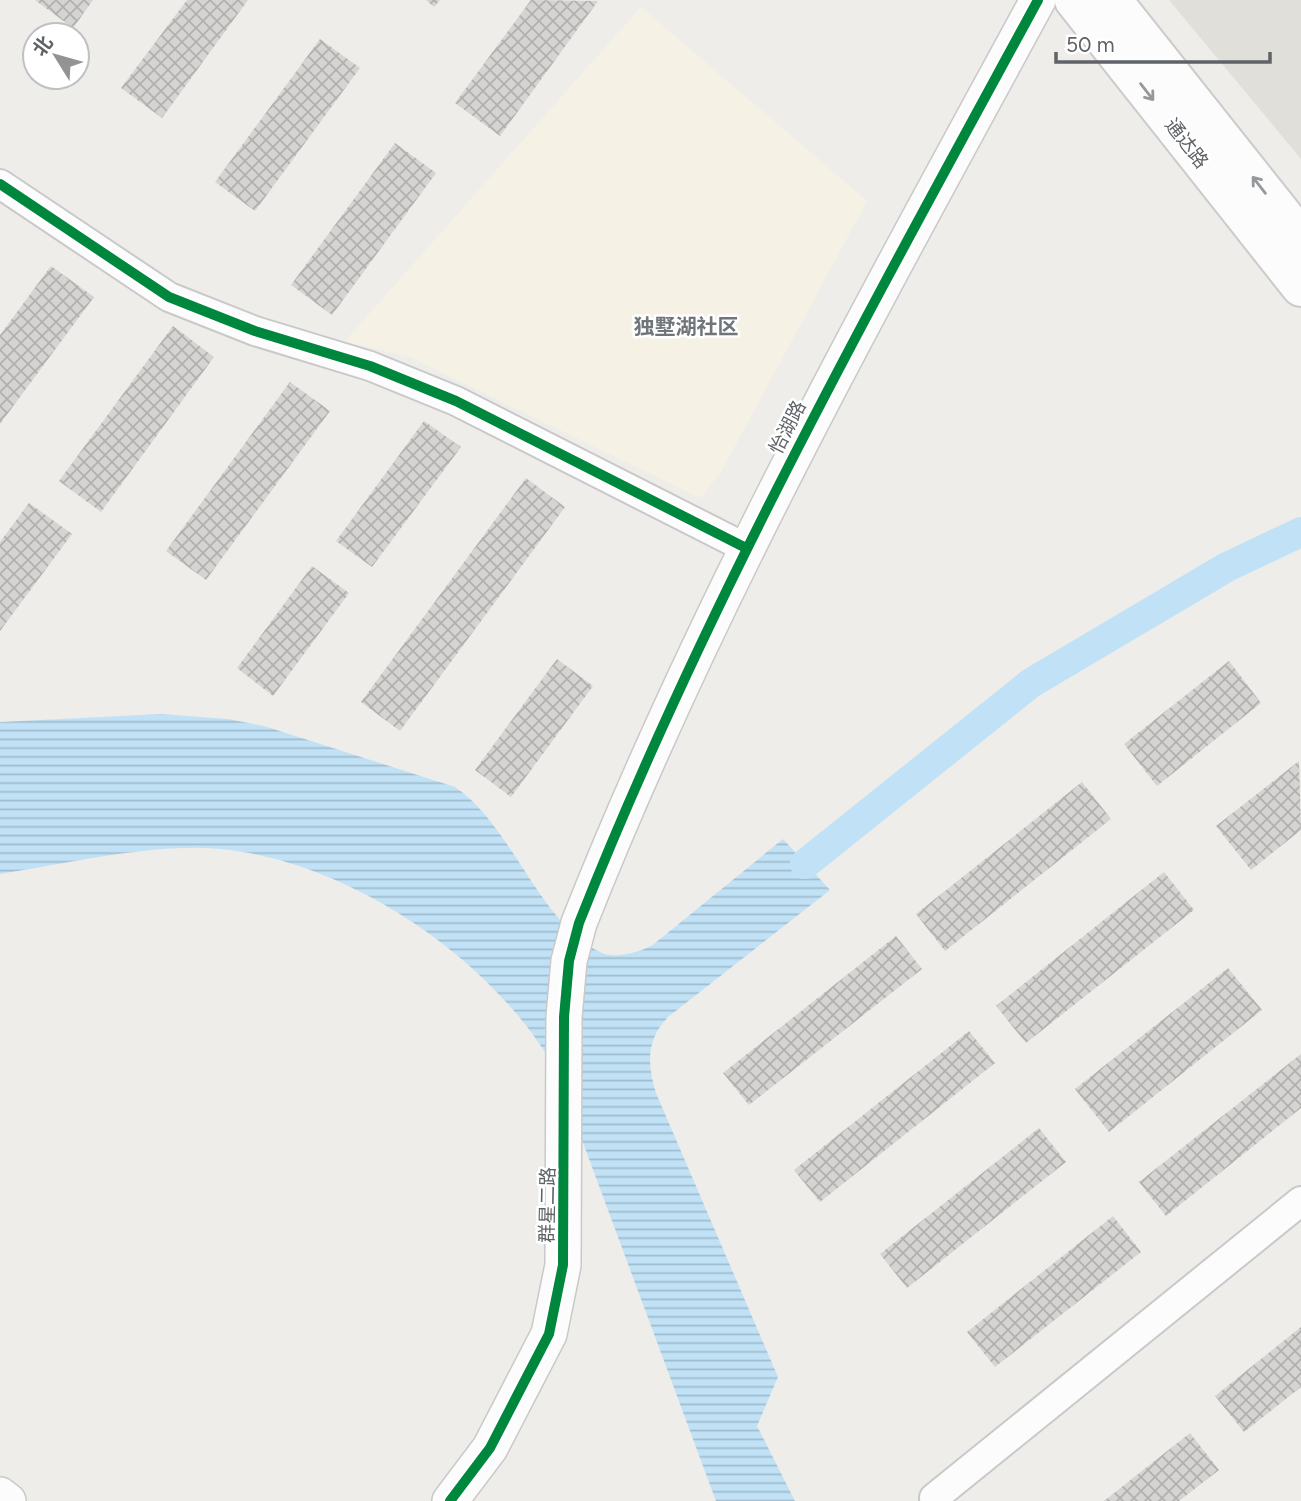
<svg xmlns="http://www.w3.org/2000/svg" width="1301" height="1501" font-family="Figtree,'Noto Sans SC',sans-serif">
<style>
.commercial{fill:#f6f1e5}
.education{fill:#e1dfda}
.water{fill:url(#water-rules)}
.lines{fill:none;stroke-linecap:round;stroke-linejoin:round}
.canal{stroke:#c1e2f6;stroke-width:30}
.building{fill:url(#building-cross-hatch)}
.minor-casing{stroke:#c9c9ca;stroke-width:32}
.tertiary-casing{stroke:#c9c9ca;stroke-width:38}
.secondary-casing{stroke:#cbcbcb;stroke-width:42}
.minor{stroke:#fcfcfc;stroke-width:28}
.tertiary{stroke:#fcfcfc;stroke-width:35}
.secondary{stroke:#fcfcfc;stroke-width:38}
.cycleway-casing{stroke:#fff;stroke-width:15}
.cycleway{stroke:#00873e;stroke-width:10}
.oneway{stroke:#96999b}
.labels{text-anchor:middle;stroke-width:5;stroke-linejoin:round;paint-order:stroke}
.street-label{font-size:19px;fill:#5f6367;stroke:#fff}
.neighbourhood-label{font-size:21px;font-weight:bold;fill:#707579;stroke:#fff}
</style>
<defs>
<pattern id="water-rules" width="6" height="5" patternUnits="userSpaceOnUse" patternTransform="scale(1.75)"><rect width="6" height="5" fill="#c1e2f6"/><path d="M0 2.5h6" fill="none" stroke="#a0bbcb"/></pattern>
<pattern id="building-cross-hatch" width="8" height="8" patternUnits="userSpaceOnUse" patternTransform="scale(1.75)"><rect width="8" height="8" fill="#d5d4d3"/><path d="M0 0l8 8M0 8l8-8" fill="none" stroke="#b0b0af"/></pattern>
</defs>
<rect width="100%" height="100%" fill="#eeedea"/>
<path class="commercial" d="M641,7L867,201L721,472L700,498L410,357L345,341Z"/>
<path class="education" d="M1169,0H1301V159Z"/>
<path class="water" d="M161,714L228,719L264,726L455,787C513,826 540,926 602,953C615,959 642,952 654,944L783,839L830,890L668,1017C646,1040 647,1064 656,1093L778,1377L757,1426L795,1501H716L556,1070C492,956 338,853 205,848C140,846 65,864 0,874V722Z"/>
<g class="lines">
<path class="canal" d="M805,864L1031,683L1227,567L1301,532"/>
</g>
<g class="building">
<path d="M35,0H93L73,28Z"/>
<path d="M187,0H248L162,118L121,88Z"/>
<path d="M426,0H440L434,7Z"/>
<path d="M531,0L598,1L500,136L455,103Z"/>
<path d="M320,39L360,68L255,211L215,182Z"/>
<path d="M395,143L436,173L332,315L291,285Z"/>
<path d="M51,266L94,297L0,424V335Z"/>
<path d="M173,326L214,357L101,512L59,481Z"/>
<path d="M290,382L330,411L206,580L166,551Z"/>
<path d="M424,421L461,447L372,567L336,541Z"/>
<path d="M526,478L565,507L400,731L361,702Z"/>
<path d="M29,503L72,534L0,631V542Z"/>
<path d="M312,566L349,593L273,696L237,668Z"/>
<path d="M557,659L593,686L511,797L475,770Z"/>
<path d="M1229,661L1261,703L1157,786L1124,744Z"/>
<path d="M1299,761L1301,830L1251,870L1216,826Z"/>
<path d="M1082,782L1111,819L945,951L916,914Z"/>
<path d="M1164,872L1194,910L1026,1043L996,1006Z"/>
<path d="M896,936L922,969L749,1105L723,1073Z"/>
<path d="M1228,968L1262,1010L1109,1132L1075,1089Z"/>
<path d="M969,1031L995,1063L820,1202L794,1170Z"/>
<path d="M1301,1054V1108L1166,1216L1139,1182Z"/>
<path d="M1039,1128L1066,1162L907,1288L880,1254Z"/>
<path d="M1113,1216L1141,1252L995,1367L967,1332Z"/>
<path d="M1301,1327V1387L1244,1432L1215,1396Z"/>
<path d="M1190,1433L1219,1470L1179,1501H1104Z"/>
</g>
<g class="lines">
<defs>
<g id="minor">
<path d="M0,184L169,297L255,331L370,366L456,401L746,548"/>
<path d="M934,1498L1301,1201"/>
</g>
<g id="tertiary">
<path d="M0,1495L8,1501"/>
<path d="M450,1501L490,1448L549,1334L563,1265L564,1017L569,961L579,923C706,602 874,302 1038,0"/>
</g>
<g id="secondary">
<path d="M1074,0L1301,287"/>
<path d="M1112,0L1301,238"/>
</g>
</defs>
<use href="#minor" class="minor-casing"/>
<use href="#tertiary" class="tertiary-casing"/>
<use href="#secondary" class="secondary-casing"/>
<use href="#minor" class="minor"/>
<use href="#tertiary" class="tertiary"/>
<use href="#secondary" class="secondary"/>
<defs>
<g id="cycleway">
<path d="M0,184L169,297L255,331L370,366L456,401L746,548"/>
<path d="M450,1501L490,1448L549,1334L563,1265L564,1017L569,961L579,923C706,602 874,302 1038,0"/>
</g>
</defs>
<use href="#cycleway" class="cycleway-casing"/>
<use href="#cycleway" class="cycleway"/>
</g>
<defs><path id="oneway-shaft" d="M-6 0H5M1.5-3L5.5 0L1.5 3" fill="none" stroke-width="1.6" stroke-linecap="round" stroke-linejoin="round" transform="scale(1.75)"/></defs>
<g class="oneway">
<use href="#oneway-shaft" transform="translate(1147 92) rotate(52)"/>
<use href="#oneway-shaft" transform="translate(1259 185) rotate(-128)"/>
</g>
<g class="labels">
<g class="street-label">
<text transform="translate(1187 143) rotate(52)" y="7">通达路</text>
<text transform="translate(787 427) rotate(-63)" y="7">怡湖路</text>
<text transform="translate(547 1205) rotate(-89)" y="7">群星二路</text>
</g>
<g class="neighbourhood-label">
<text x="686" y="334">独墅湖社区</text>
</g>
</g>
<g transform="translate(56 56) rotate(307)"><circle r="33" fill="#ffffff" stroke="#bfc1c2" stroke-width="2"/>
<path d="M0-5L12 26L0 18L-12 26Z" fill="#919395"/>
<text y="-10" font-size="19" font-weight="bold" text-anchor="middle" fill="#5f6367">北</text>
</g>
<path d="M1056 52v10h214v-10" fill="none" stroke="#5f6367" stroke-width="3.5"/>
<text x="1066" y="52" font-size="21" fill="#5f6367" stroke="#ffffff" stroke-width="5" paint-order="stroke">50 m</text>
</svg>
